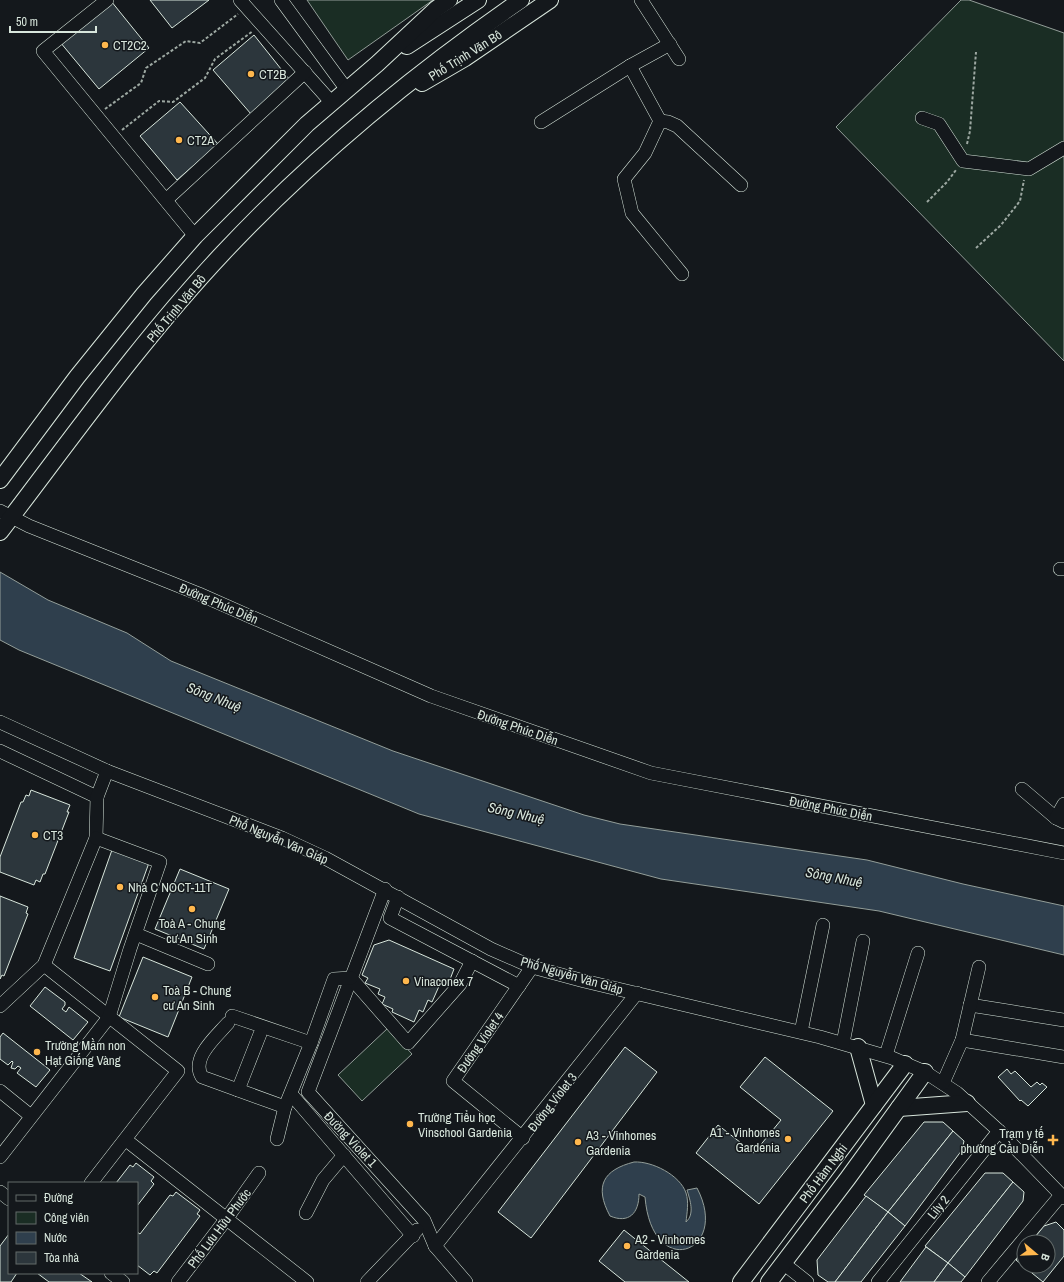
<svg xmlns="http://www.w3.org/2000/svg" width="1064" height="1282" font-family="'Archivo Narrow',sans-serif">
<style>
.green{fill:#1a2d24;stroke:#939e99}
.water{fill:#2f3f4d;stroke:#939e99}
.building{fill:#2c363c;stroke:#d8e6dc}
.lines{fill:none;stroke-linecap:round;stroke-linejoin:round}
.minor-casing{stroke:#d8e6dc;stroke-width:14}
.major-casing{stroke:#d8e6dc;stroke-width:18}
.path{stroke:#9da8a2;stroke-width:2;stroke-dasharray:3 2;stroke-linecap:butt}
.minor{stroke:#14181c;stroke-width:13}
.major{stroke:#14181c;stroke-width:16}
.poi-dot{fill:#ffb74d;stroke:#14181c;stroke-width:1.5}
.labels{text-anchor:middle;stroke-width:3;stroke-linejoin:round;paint-order:stroke}
.poi-label{font-size:13px;fill:#d8e6dc;stroke:#14181c;text-anchor:start}
.street-label{font-size:13px;fill:#d8e6dc;stroke:#14181c}
.water-label{font-size:14px;font-style:italic;fill:#d8e6dc;stroke:#14181c}
</style>
<rect width="100%" height="100%" fill="#14181c"/>
<g class="green">
<path d="M307,0H433L348,60Z"/>
<path d="M961,0H969L1064,33V361L836,127Z"/>
<path d="M388,1028L412,1054L362,1101L338,1075Z"/>
</g>
<g class="water">
<path d="M0,572L48,600L127,633L171,661L393,751L584,815L620,824L867,860L963,884L1064,906V955L879,911L661,879L419,814L19,650L0,640Z"/>
<path d="M634,1162C652,1161 680,1175 686,1193C689,1202 687,1213 686,1222C695,1214 690,1200 687,1190L697,1188C731,1253 652,1282 645,1197L639,1194C639,1213 629,1224 610,1216C594,1186 603,1170 634,1162Z"/>
</g>
<g class="building">
<path d="M150,0H209L172,28Z"/>
<path d="M111,1L149,48L99,89L60,42Z"/>
<path d="M254,35L289,79L251,114L213,70Z"/>
<path d="M180,102L218,144L177,180L140,136Z"/>
<path d="M31,790L70,805L67,812H69L45,874H43L40,882L36,880L34,885L0,872V857L21,802H23L26,795L29,796Z"/>
<path d="M113,847L150,860L110,971L74,958Z"/>
<path d="M180,869L229,889L204,949L155,929Z"/>
<path d="M0,896L28,907L26,913L28,914L4,976L2,975L0,979Z"/>
<path d="M389,940L454,969L449,982L446,981L444,986L440,984L432,1002L428,1000L423,1012L419,1010L414,1022L392,1012L393,1009L382,1004L385,997L378,994L380,989L365,983L368,978L362,975L374,945Z"/>
<path d="M143,957L192,977L168,1037L119,1017Z"/>
<path d="M45,987L65,1002V1005L62,1009L66,1012L69,1007L88,1022L73,1040L30,1006Z"/>
<path d="M3,1033L50,1070L36,1087L17,1073L21,1068L18,1066L15,1069L11,1068L13,1062L12,1061L8,1065L0,1059V1037Z"/>
<path d="M625,1047L657,1072L531,1238L498,1212Z"/>
<path d="M765,1057L833,1111L759,1204L696,1153L718,1125L754,1153L781,1120L740,1087Z"/>
<path d="M1007,1069L1011,1074L1015,1071L1031,1087L1037,1082L1040,1085L1042,1083L1047,1087L1028,1106L1021,1100L1020,1101L998,1077Z"/>
<path d="M924,1122H943L953,1131L888,1212L864,1195Z"/>
<path d="M953,1131L964,1141L962,1150L905,1226L888,1212Z"/>
<path d="M136,1163L154,1177L151,1181L154,1184L137,1206V1183H116L130,1165L133,1167Z"/>
<path d="M985,1173H1003L1013,1182L948,1263L925,1246Z"/>
<path d="M1013,1182L1024,1192L1023,1201L965,1277L948,1263Z"/>
<path d="M176,1192L200,1210L197,1214L200,1216L157,1273L154,1271L150,1275L137,1265V1232L140,1234L170,1195L173,1196Z"/>
<path d="M866,1196L888,1212L835,1282H828L818,1275L817,1260Z"/>
<path d="M888,1212L905,1226L861,1282H835Z"/>
<path d="M1056,1222L1064,1230V1256L1043,1282L1016,1260L1024,1250V1266H1048V1242H1031L1044,1226Z"/>
<path d="M624,1230L689,1282H625L599,1261Z"/>
<path d="M9,1234V1273H17L11,1282H0V1246Z"/>
<path d="M926,1247L948,1263L934,1282H900Z"/>
<path d="M948,1263L965,1277L961,1282H934Z"/>
<path d="M37,1273H79L92,1282H49Z"/>
</g>
<g class="lines">
<defs>
<g id="minor">
<path d="M107,0L43,51L195,236"/>
<path d="M240,0L332,103"/>
<path d="M281,0L347,90"/>
<path d="M641,0L679,59"/>
<path d="M670,44L630,66L660,121L645,153L624,179L632,213L682,274"/>
<path d="M922,118L939,124L963,161L1029,169L1064,148"/>
<path d="M660,121L668,122L677,126L741,185"/>
<path d="M541,122L630,66"/>
<path d="M166,200L305,72"/>
<path d="M0,511L29,526L199,594L431,696L651,773L1064,853"/>
<path d="M1060,569H1064"/>
<path d="M0,722L107,771L282,838L325,858L491,949L532,967L584,981L820,1037L892,1058L925,1072L957,1093L999,1131L1064,1198"/>
<path d="M0,751L97,797"/>
<path d="M1022,789L1056,818"/>
<path d="M1064,804L1056,818L1064,822"/>
<path d="M385,889L308,1092L424,1220L435,1246L466,1282"/>
<path d="M398,897L390,918L519,986"/>
<path d="M136,934L208,964"/>
<path d="M44,965L178,1071L91,1183"/>
<path d="M351,978L408,1043L460,984L472,961"/>
<path d="M970,1005L1064,1020"/>
<path d="M0,1006L44,965L96,838L97,797L107,771"/>
<path d="M232,1016L311,1043"/>
<path d="M228,1023C217,1036 190,1058 202,1077L285,1107"/>
<path d="M801,1032L823,925"/>
<path d="M962,1040L1064,1057"/>
<path d="M843,1043L863,941"/>
<path d="M886,1055L918,953"/>
<path d="M943,1083L962,1040L979,967"/>
<path d="M238,1090L260,1034"/>
<path d="M0,1091L31,1116"/>
<path d="M291,1094L413,1236"/>
<path d="M523,1138L453,1081L532,967"/>
<path d="M277,1139L285,1107L311,1043L334,979L351,978"/>
<path d="M126,1140L307,1282"/>
<path d="M0,1157L109,1017L130,949L160,862L96,838"/>
<path d="M0,1192L9,1199"/>
<path d="M306,1213L323,1180L344,1155"/>
<path d="M435,1246L637,993"/>
<path d="M783,1263L807,1282"/>
<path d="M111,1273L123,1282"/>
<path d="M178,1282L227,1218L259,1173"/>
<path d="M367,1282L417,1230"/>
<path d="M878,1282L999,1131"/>
<path d="M988,1282L1061,1195"/>
</g>
<g id="major">
<path d="M407,46L478,0"/>
<path d="M422,83L465,58L550,0"/>
<path d="M0,480L77,377L144,294L195,236L307,124L377,64L436,9L449,0"/>
<path d="M0,532C72,438 141,340 223,253C312,158 414,74 521,0"/>
<path d="M858,1047L874,1105"/>
<path d="M899,1108L967,1103"/>
<path d="M741,1282L905,1064"/>
<path d="M769,1282L848,1178L925,1072"/>
</g>
</defs>
<use href="#minor" class="minor-casing"/>
<use href="#major" class="major-casing"/>
<g class="path">
<path d="M105,109L141,83L146,68L186,41L200,43L238,14"/>
<path d="M122,130L159,101L173,102L205,78L215,59L253,31"/>
<path d="M967,144L970,131L976,52"/>
<path d="M927,202L947,182L956,170"/>
<path d="M976,248L1001,225L1020,201L1024,180"/>
</g>
<use href="#minor" class="minor"/>
<use href="#major" class="major"/>
</g>
<g class="poi-dot">
<circle cx="105" cy="45" r="4"/>
<circle cx="251" cy="74" r="4"/>
<circle cx="179" cy="140" r="4"/>
<circle cx="35" cy="835" r="4"/>
<circle cx="120" cy="887" r="4"/>
<circle cx="192" cy="909" r="4"/>
<circle cx="406" cy="981" r="4"/>
<circle cx="155" cy="997" r="4"/>
<circle cx="37" cy="1052" r="4"/>
<circle cx="410" cy="1124" r="4"/>
<circle cx="788" cy="1139" r="4"/>
<path d="M1051 1134h4v4h4v4h-4v4h-4v-4h-4v-4h4z"/>
<circle cx="578" cy="1142" r="4"/>
<circle cx="627" cy="1246" r="4"/>
</g>
<g class="labels">
<g class="poi-label">
<text x="113" y="50">CT2C2</text>
<text x="259" y="79">CT2B</text>
<text x="187" y="145">CT2A</text>
<text x="43" y="840">CT3</text>
<text x="128" y="892">Nhà C NOCT-11T</text>
<text x="192" y="928" text-anchor="middle">Toà A - Chung<tspan x="192" dy="15">cư An Sinh</tspan></text>
<text x="414" y="986">Vinaconex 7</text>
<text x="163" y="995">Toà B - Chung<tspan x="163" dy="15">cư An Sinh</tspan></text>
<text x="45" y="1050">Trường Mầm non<tspan x="45" dy="15">Hạt Giống Vàng</tspan></text>
<text x="418" y="1122">Trường Tiểu học<tspan x="418" dy="15">Vinschool Gardenia</tspan></text>
<text x="780" y="1137" text-anchor="end">A1 - Vinhomes<tspan x="780" dy="15">Gardenia</tspan></text>
<text x="1044" y="1138" text-anchor="end">Trạm y tế<tspan x="1044" dy="15">phường Cầu Diễn</tspan></text>
<text x="586" y="1140">A3 - Vinhomes<tspan x="586" dy="15">Gardenia</tspan></text>
<text x="635" y="1244">A2 - Vinhomes<tspan x="635" dy="15">Gardenia</tspan></text>
</g>
<g class="street-label">
<text transform="translate(465 55) rotate(-32)" y="5">Phố Trịnh Văn Bô</text>
<text transform="translate(176 308) rotate(-50)" y="5">Phố Trịnh Văn Bô</text>
<text transform="translate(219 603) rotate(23)" y="5">Đường Phúc Diễn</text>
<text transform="translate(518 727) rotate(19)" y="5">Đường Phúc Diễn</text>
<text transform="translate(831 808) rotate(11)" y="5">Đường Phúc Diễn</text>
<text transform="translate(279 839) rotate(23)" y="5">Phố Nguyễn Văn Giáp</text>
<text transform="translate(572 975) rotate(16)" y="5">Phố Nguyễn Văn Giáp</text>
<text transform="translate(480 1042) rotate(-55)" y="5">Đường Violet 4</text>
<text transform="translate(552 1102) rotate(-52)" y="5">Đường Violet 3</text>
<text transform="translate(351 1139) rotate(47)" y="5">Đường Violet 1</text>
<text transform="translate(823 1173) rotate(-53)" y="5">Phố Hàm Nghi</text>
<text transform="translate(938 1207) rotate(-51)" y="5">Lily 2</text>
<text transform="translate(219 1228) rotate(-53)" y="5">Phố Lưu Hữu Phước</text>
</g>
<g class="water-label">
<text transform="translate(214 697) rotate(22)" y="5">Sông Nhuệ</text>
<text transform="translate(516 813) rotate(13)" y="5">Sông Nhuệ</text>
<text transform="translate(834 877) rotate(11)" y="5">Sông Nhuệ</text>
</g>
</g>
<rect x="8" y="1182" width="130" height="92" fill="#14181c" stroke="#626a69"/>
<rect x="16" y="1195" width="20" height="6" fill="#14181c" stroke="#626a69"/>
<text x="44" y="1202" font-size="12" fill="#d8e6dc">Đường</text>
<rect x="16" y="1212" width="20" height="12" fill="#1a2d24" stroke="#626a69"/>
<text x="44" y="1222" font-size="12" fill="#d8e6dc">Công viên</text>
<rect x="16" y="1232" width="20" height="12" fill="#2f3f4d" stroke="#626a69"/>
<text x="44" y="1242" font-size="12" fill="#d8e6dc">Nước</text>
<rect x="16" y="1252" width="20" height="12" fill="#2c363c" stroke="#626a69"/>
<text x="44" y="1262" font-size="12" fill="#d8e6dc">Tòa nhà</text>
<g transform="translate(1036 1254) rotate(109)"><circle r="19" fill="#14181c" stroke="#626a69"/>
<path d="M0-3L7 15L0 10L-7 15Z" fill="#ffb74d"/>
<text y="-6" font-size="11" font-weight="bold" text-anchor="middle" fill="#d8e6dc">B</text>
</g>
<path d="M10 26v6h86v-6" fill="none" stroke="#d8e6dc" stroke-width="2"/>
<text x="16" y="26" font-size="12" fill="#d8e6dc" stroke="#14181c" stroke-width="3" paint-order="stroke">50 m</text>
</svg>
